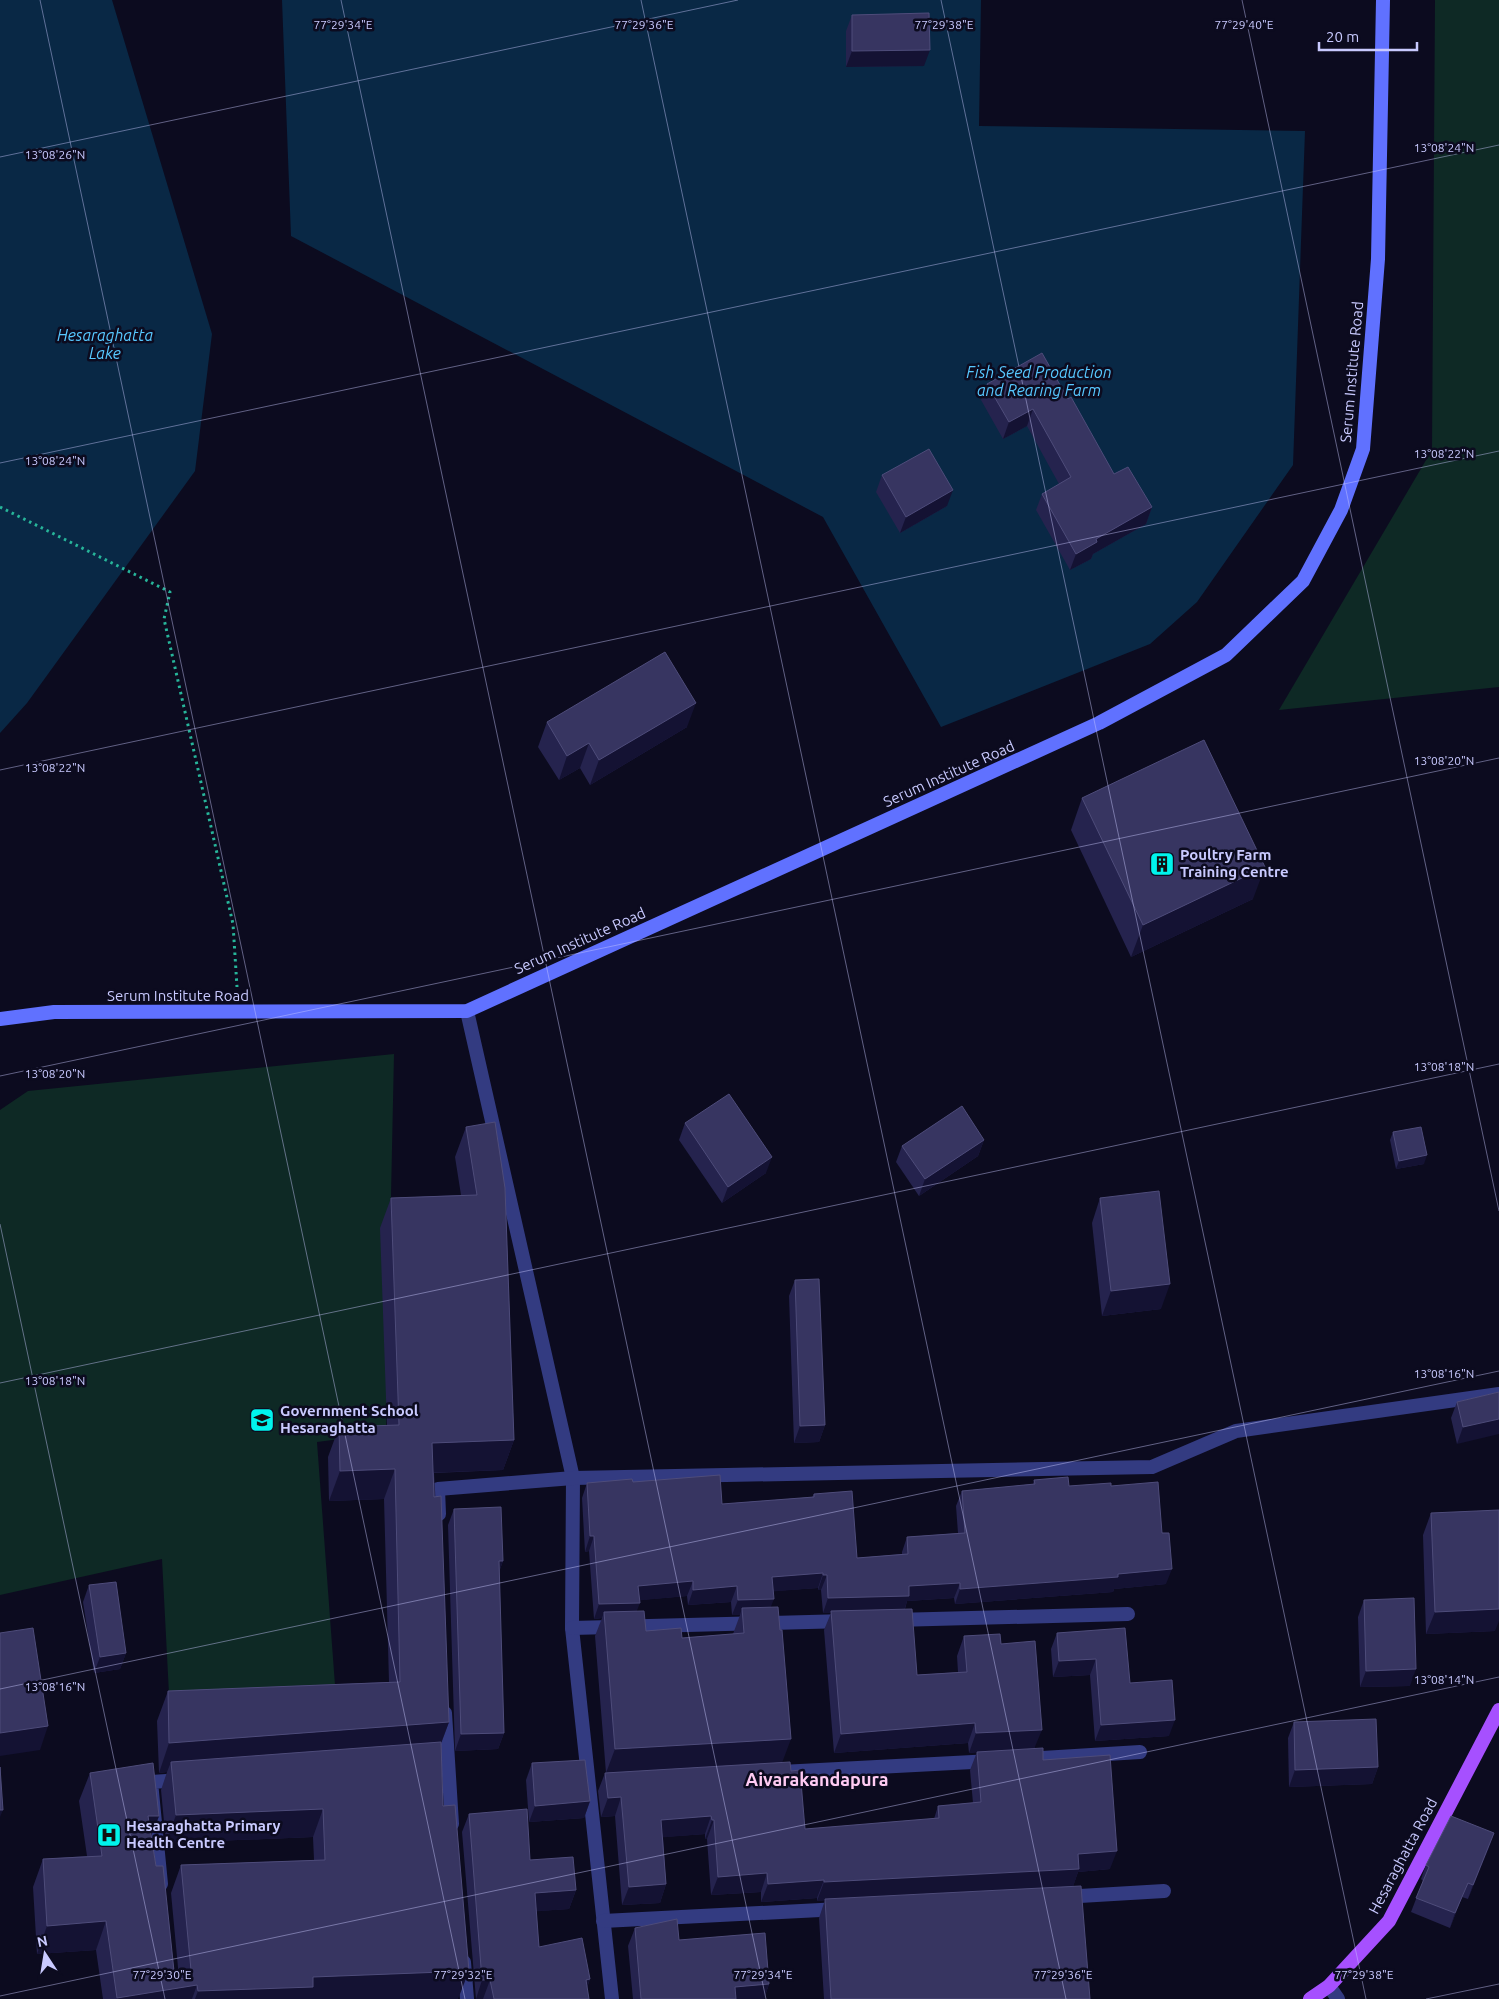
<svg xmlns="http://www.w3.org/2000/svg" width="1499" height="1999" font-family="Ubuntu,sans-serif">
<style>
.green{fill:#0e2925}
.water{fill:#092845}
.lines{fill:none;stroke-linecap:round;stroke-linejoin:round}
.path{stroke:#27b59a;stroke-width:3;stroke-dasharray:2.5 4;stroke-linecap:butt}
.minor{stroke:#333b81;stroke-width:14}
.secondary{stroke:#6071ff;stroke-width:14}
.primary{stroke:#a650ff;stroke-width:14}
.wall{fill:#25234e;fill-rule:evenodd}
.shaded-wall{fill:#141233}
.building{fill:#373561;stroke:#4e4c7a}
.ticks{fill:none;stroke:#c9caff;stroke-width:1;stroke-opacity:0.45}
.labels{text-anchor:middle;stroke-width:5;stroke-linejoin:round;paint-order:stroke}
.street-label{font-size:15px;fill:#c9caff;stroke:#0c0b1f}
.poi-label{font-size:15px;font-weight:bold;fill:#c9caff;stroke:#0c0b1f;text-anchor:start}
.water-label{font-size:16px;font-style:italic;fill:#57c8ff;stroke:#0c0b1f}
.quarter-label{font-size:18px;font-weight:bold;fill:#ffcbf3;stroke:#0c0b1f}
.ticks-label{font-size:12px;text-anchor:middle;fill:#c9caff;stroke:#0c0b1f;stroke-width:5;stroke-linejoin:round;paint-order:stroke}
</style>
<rect width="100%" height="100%" fill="#0c0b1f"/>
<g class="green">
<path d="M1435,0H1499V687L1279,710L1432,450Z"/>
<path d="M394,1054L386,1433L317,1442L335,1685L169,1694L162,1559L0,1595V1110L28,1091Z"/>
</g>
<g class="water">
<path d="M0,0H112L212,334L195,471L27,703L0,733Z"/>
<path d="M282,0H981L979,126L1305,131L1293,465L1197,602L1150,644L941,727L823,517L291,236Z"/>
</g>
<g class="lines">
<path class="path" d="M0,507L170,592L164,619L233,924L237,987"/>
<g class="minor">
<path d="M467,1011L573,1478L572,1628L612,1999"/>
<path d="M439,1514L438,1489L573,1478L1152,1467L1236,1431L1499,1394"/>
<path d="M895,1620L1128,1614"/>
<path d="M572,1628L846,1621"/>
<path d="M445,1713L452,1824"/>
<path d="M1026,1759L1140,1752"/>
<path d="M781,1772L992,1761"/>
<path d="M161,1884L151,1782L182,1780"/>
<path d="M1063,1897L1164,1891"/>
<path d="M603,1921L840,1909"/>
<path d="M464,1962L467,1999"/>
<path d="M1329,1986L1338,1999"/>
</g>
<path class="secondary" d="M0,1019L54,1012L467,1011L1099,723L1226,655L1303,581L1341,510L1363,449L1378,259L1383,0"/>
<path class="primary" d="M1310,1999L1329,1986L1389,1921L1499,1710"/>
</g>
<g class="wall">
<path d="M852,15L924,66L846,67V31Z"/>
<path d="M987,384L1068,399L1114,474L1152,507L1146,524L1093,554L1091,559L1070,570L1036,510L1042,494L1059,484L1027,426L1003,439L981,400Z"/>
<path d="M882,475L947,506L900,533L876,492Z"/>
<path d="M547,722L687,727L590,785L580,768L559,780L538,747Z"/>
<path d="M1082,798L1253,899L1131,957L1071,830Z"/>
<path d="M685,1123L766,1173L722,1203L679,1140Z"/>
<path d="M466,1127L505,1188L514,1440L503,1470L434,1473L449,1722L441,1744L443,1806L458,1999H103L96,1950L37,1954L33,1887L43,1859L87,1856L79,1801L90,1773L159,1816L151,1836L174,1971L176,1976L179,1978L171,1893L181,1865L314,1860L313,1837L166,1843L161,1790L167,1772L159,1773L157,1721L168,1691L389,1682L384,1499L329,1501L328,1457L339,1427L387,1426L380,1228L391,1198L461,1195L455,1157Z"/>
<path d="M1393,1132L1424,1164L1396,1169L1390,1140Z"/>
<path d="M984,1140L978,1156L919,1196L896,1162L902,1146Z"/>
<path d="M1100,1198L1161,1309L1102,1316L1092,1223Z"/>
<path d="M795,1280L825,1425L819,1442L794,1443L789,1296Z"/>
<path d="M1499,1392L1457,1444L1451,1418L1457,1402Z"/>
<path d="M1034,1480L1069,1486H1111L1166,1584L1114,1589L1113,1592L955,1604L954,1598L907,1601L905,1609L917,1675L958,1672L957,1656L964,1636L1001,1644L1035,1749L1043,1760L1110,1869L1078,1872L1073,1886L1090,1999H824L819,1918L825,1900L817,1901V1898L761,1902V1892L711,1895L707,1839H705V1834L663,1837L666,1884L660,1903L622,1905L615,1816L601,1817L598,1791L605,1773H606L595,1636L602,1618L594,1619L589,1551L585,1552L582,1498L587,1483L633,1482L722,1504L812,1497L814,1494L857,1558L902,1554V1552L907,1537L958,1533L956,1506L962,1491L1033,1484ZM818,1588V1590H821L823,1613H831L824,1630L834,1753L968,1743L969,1753L977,1752L970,1770L973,1803L938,1806L934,1819L805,1829L791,1771L782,1763L770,1608L773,1591ZM687,1596L688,1605L731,1602L732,1615H740L733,1634L682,1638L646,1631L636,1611L639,1600Z"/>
<path d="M454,1509L503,1561L499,1572L504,1733L498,1749L455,1751L448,1525Z"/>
<path d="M1431,1513L1495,1631L1426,1634L1423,1535Z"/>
<path d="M89,1585L126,1653L120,1669L94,1673L83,1602Z"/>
<path d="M1364,1600L1410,1686L1360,1687L1358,1617Z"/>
<path d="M1057,1633L1130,1683L1169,1736L1095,1741L1090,1675L1053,1677L1051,1649Z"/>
<path d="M1294,1722L1378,1767L1372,1784L1289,1787L1288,1738Z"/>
<path d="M532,1763L590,1801L584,1818L529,1822L526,1780Z"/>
<path d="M469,1814L530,1860L576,1890L569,1909L536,1911L539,1947L590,1979L587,1988L589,1999H476L462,1832Z"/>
<path d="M1494,1833L1468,1899L1462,1897L1450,1928L1411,1912L1423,1881L1421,1879L1426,1865Z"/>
<path d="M635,1928L679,1940L769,1984L764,1999H633L628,1946Z"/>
</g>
<g class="shaded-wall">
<path d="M930,50L924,66L846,67L852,51Z"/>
<path d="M1033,409L1027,426L1003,439L1009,422Z"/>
<path d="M953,490L947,506L900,533L906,517Z"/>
<path d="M1152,507L1146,524L1093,554L1091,559L1070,570L1076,554L1096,539Z"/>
<path d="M696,703L687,727L590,785L599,760Z"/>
<path d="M589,743L580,768L559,780L567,756Z"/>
<path d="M1265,867L1253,899L1131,957L1143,925Z"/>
<path d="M984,1140L978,1156L919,1196L925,1179Z"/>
<path d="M1427,1155L1424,1164L1396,1169L1399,1161Z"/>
<path d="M772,1157L766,1173L722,1203L728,1187Z"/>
<path d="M1170,1284L1161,1309L1102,1316L1111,1291Z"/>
<path d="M1499,1419V1434L1457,1444L1463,1427Z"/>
<path d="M825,1425L819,1442L794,1443L800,1426Z"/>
<path d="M514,1440L503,1470L422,1473L432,1443Z"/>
<path d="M395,1469L384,1499L329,1501L340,1471Z"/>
<path d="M590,1536H594L589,1551L585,1552Z"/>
<path d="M499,1561H503L497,1577Z"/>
<path d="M1172,1569L1166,1584L1114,1589L1113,1592L955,1604L960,1589Z"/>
<path d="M823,1573L818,1588L766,1592L772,1577Z"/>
<path d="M823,1575H827L821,1590H818Z"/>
<path d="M693,1581L687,1596L633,1601L638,1586Z"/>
<path d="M960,1583L954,1598L907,1601L904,1611H831V1613H823L828,1598L909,1586Z"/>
<path d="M737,1586L731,1602L688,1605L693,1590Z"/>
<path d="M774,1599L768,1614L742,1608L740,1615H732L738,1600Z"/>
<path d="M640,1603L634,1618L604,1612L602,1618L594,1619L599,1604Z"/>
<path d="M1499,1609V1621L1495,1631L1426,1634L1435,1612Z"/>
<path d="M126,1653L120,1669L94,1673L100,1657Z"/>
<path d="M1096,1659L1090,1675L1053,1677L1059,1661Z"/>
<path d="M1416,1669L1410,1686L1360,1687L1366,1671Z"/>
<path d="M1175,1720L1169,1736L1095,1741L1101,1725Z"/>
<path d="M449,1722L438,1751L171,1762L167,1772L159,1773L169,1743Z"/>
<path d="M975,1723L968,1743L834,1753L841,1734Z"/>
<path d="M48,1726L40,1750L0,1756V1733Z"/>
<path d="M1042,1730L1034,1749L969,1753L976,1733Z"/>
<path d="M504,1733L498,1749L455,1751L461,1734Z"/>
<path d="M791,1739L782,1763L606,1773L615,1749Z"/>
<path d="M1378,1767L1372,1784L1289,1787L1295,1770Z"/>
<path d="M621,1797L615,1816L601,1817L608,1798Z"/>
<path d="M590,1801L584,1818L529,1822L535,1806Z"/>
<path d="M323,1809L313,1837L166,1843L176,1815Z"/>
<path d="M0,1810H3L0,1817Z"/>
<path d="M148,1816H159L148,1844Z"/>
<path d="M711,1816L705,1834L655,1838L661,1820Z"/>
<path d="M712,1820H714L707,1839H705Z"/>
<path d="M1494,1833L1489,1848L1468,1899L1473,1885Z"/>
<path d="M1117,1851L1110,1869L1078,1872L1073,1887L817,1901L824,1882L1078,1854Z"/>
<path d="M767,1873L761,1892L711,1895L718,1877Z"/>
<path d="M824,1880L817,1898L761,1902L768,1884Z"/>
<path d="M1468,1883L1462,1897L1450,1928L1455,1913Z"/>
<path d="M666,1884L660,1903L622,1905L629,1887Z"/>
<path d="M576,1890L569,1909L528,1912L535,1893Z"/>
<path d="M106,1921L96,1950L37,1954L47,1926Z"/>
<path d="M469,1971L458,1999H195L198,1991L313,1977Z"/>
<path d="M590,1979L583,1998L586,1980Z"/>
<path d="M482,1980H490L483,1999H476Z"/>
<path d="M769,1984L764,1999H731L735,1987Z"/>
<path d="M197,1985L192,1999H117V1998Z"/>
</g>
<g class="building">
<path d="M929,13L930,50L852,51V15Z"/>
<path d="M1042,353L1068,399L1071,397L1114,474L1128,467L1152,507L1096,539L1097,542L1076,554L1042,494L1071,477L1033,409L1009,422L987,384Z"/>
<path d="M929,449L953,490L906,517L882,475Z"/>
<path d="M665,652L696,703L599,760L589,743L567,756L547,722Z"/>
<path d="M1204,740L1265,867L1143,925L1082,798Z"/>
<path d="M729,1094L772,1157L728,1187L685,1123Z"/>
<path d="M962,1106L984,1140L925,1179L902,1146Z"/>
<path d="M495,1122L505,1188L514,1440L432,1443L434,1497L441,1496L449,1722L169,1743L168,1691L400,1682L395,1469L340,1471L339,1427L399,1425L391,1198L477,1195L466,1127Z"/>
<path d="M1421,1127L1427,1155L1399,1161L1393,1132Z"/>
<path d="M1159,1191L1170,1284L1111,1291L1100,1198Z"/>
<path d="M819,1279L825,1425L800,1426L795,1280Z"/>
<path d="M1499,1392V1419L1463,1427L1457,1402Z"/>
<path d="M720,1475L722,1504L814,1497V1494L852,1491L857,1558L908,1554L907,1537L965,1533L962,1491L1035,1484L1034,1480L1068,1477L1069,1486L1111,1483V1486L1158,1482L1162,1533H1169L1172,1569L1118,1574V1577L960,1589V1583L909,1586V1596L828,1598L827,1575H823V1573L772,1577L774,1599L738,1600L737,1586L693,1590V1581L638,1586L640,1603L599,1604L594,1536H590L587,1483L632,1479L633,1482Z"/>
<path d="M501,1507L503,1561H499L504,1733L461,1734L454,1509Z"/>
<path d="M1499,1510V1609L1435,1612L1431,1513Z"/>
<path d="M116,1582L126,1653L100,1657L89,1585Z"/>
<path d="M1414,1598L1416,1669L1366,1671L1364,1600Z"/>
<path d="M778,1607L780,1630H782L791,1739L615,1749L604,1612L644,1611L646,1631L681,1628L682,1638L744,1633L742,1608Z"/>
<path d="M912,1609L917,1675L967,1672L964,1636L1000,1634L1001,1644L1035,1641L1042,1730L976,1733L975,1723L841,1734L831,1611Z"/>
<path d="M33,1628L48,1726L0,1733V1633Z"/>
<path d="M1125,1628L1130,1683L1172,1680L1175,1720L1101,1725L1096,1659L1059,1661L1057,1633Z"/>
<path d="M1376,1719L1378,1767L1295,1770L1294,1722Z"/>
<path d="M441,1742L443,1806L455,1805L469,1971L313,1977V1987L198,1991L197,1985L117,1998L106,1921L47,1926L43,1859L102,1856L90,1773L153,1763L159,1816H148L156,1866H163L174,1971L176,1976L183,1979L188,1977L191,1970L181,1865L325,1860L323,1809L176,1815L171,1762Z"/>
<path d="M1043,1748V1760L1110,1755L1117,1851L1078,1854L1079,1869L824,1882V1880L768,1884L767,1873L718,1877L714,1820H712L711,1816L661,1820L666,1884L629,1887L621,1797L608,1798L605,1773L790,1762L791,1771L800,1770L805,1829L939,1818L938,1806L981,1802L977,1752Z"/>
<path d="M585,1760L590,1801L535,1806L532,1763Z"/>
<path d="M0,1767L3,1810H0Z"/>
<path d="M527,1809L530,1860L573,1857L576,1890L535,1893L539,1947L582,1938L590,1979L586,1980L589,1999H494L490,1980H482L469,1814Z"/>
<path d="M1451,1816L1494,1833L1473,1885L1468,1883L1455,1913L1416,1898L1429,1867L1426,1865Z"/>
<path d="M1081,1886L1090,1999H831L825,1899Z"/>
<path d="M677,1919L679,1940L765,1933L769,1984L735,1987L736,1999H641L635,1928Z"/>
</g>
<path class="ticks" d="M40,0L465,1999M341,0L766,1999M641,0L1066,1999M941,0L1366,1999M1242,0L1499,1211M0,157L738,0M0,463L1499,145M0,770L1499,451M0,1076L1499,758M0,1224L165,1999M0,1383L1499,1064M0,1689L1499,1371M0,1996L1499,1677M1426,1999L1499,1984"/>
<defs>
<symbol id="building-square" viewBox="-11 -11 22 22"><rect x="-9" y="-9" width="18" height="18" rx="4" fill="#00f4ec" stroke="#0c0b1f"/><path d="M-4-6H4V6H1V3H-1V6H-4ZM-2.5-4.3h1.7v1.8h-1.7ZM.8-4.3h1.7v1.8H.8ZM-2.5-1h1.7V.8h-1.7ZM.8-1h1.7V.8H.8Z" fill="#111"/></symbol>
<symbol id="school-square" viewBox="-11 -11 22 22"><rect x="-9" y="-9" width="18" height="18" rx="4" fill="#00f4ec" stroke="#0c0b1f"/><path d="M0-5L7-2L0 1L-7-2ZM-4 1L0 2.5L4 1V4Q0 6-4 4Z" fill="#111"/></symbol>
<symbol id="hospital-square" viewBox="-11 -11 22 22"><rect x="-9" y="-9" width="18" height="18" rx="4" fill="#00f4ec" stroke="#0c0b1f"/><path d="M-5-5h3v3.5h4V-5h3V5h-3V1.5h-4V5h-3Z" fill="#111"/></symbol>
</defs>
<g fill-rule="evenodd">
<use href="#building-square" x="1148" y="850" width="28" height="28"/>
<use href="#school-square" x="248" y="1406" width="28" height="28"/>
<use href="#hospital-square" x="95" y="1821" width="28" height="28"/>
</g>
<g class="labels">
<g class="street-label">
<text transform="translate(1352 372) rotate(-85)" y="5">Serum Institute Road</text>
<text transform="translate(949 774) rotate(-24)" y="5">Serum Institute Road</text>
<text transform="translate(580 941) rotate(-24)" y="5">Serum Institute Road</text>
<text x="178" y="1001">Serum Institute Road</text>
<text transform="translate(1403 1856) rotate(-62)" y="5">Hesaraghatta Road</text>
</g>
<g class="poi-label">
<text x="1180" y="860">Poultry Farm<tspan x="1180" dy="17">Training Centre</tspan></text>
<text x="280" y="1416">Government School<tspan x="280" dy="17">Hesaraghatta</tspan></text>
<text x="126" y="1831">Hesaraghatta Primary<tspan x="126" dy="17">Health Centre</tspan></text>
</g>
<g class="water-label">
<text x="105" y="341">Hesaraghatta<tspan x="105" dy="18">Lake</tspan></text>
<text x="1039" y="378">Fish Seed Production<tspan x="1039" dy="18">and Rearing Farm</tspan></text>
</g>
<g class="quarter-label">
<text x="817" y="1786">Aivarakandapura</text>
</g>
</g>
<g class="ticks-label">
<text x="343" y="29">77°29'34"E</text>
<text x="644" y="29">77°29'36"E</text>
<text x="944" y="29">77°29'38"E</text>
<text x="1244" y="29">77°29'40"E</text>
<text x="1444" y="152">13°08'24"N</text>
<text x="55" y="159">13°08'26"N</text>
<text x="1444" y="458">13°08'22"N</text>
<text x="55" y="465">13°08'24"N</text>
<text x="1444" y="765">13°08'20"N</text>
<text x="55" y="772">13°08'22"N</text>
<text x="1444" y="1071">13°08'18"N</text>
<text x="55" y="1078">13°08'20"N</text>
<text x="1444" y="1378">13°08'16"N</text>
<text x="55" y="1385">13°08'18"N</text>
<text x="1444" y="1684">13°08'14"N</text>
<text x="55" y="1691">13°08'16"N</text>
<text x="162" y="1979">77°29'30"E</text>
<text x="463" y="1979">77°29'32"E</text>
<text x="763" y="1979">77°29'34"E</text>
<text x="1063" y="1979">77°29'36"E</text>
<text x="1364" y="1979">77°29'38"E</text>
</g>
<g transform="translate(45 1954) rotate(348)" stroke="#0c0b1f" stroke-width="4" paint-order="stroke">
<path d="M0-4L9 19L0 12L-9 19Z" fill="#c9caff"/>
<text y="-8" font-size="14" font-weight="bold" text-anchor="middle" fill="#c9caff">N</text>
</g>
<path d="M1319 42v8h98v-8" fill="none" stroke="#c9caff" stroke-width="2.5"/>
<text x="1326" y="42" font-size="15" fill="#c9caff" stroke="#0c0b1f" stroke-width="4" paint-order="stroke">20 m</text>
</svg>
